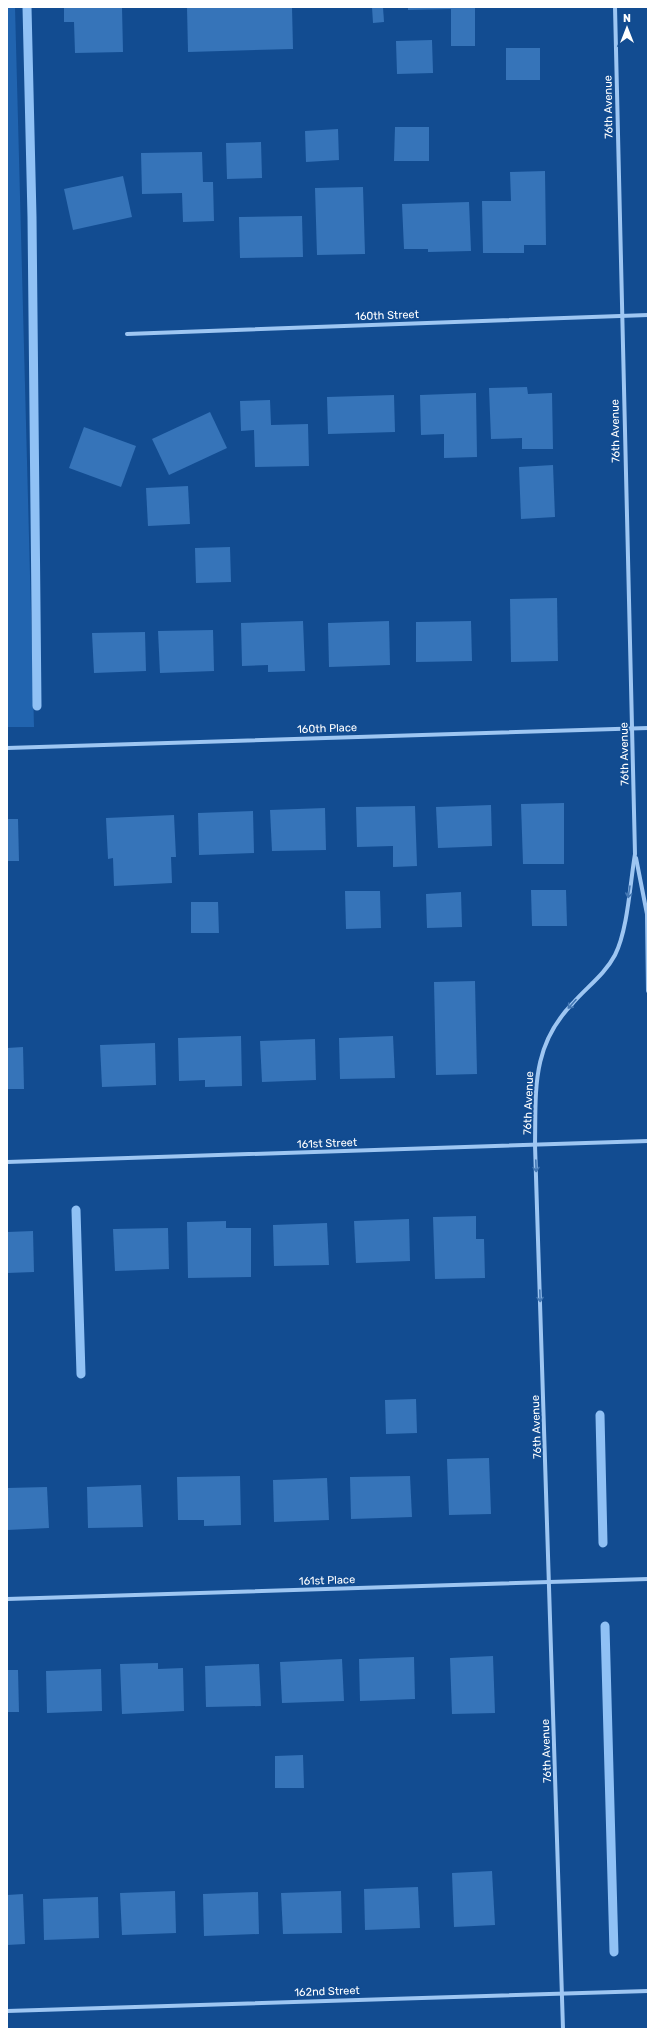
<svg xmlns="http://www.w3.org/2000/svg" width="655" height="2036" font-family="Rubik,sans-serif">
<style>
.green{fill:#2164af}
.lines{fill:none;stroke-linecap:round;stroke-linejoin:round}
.stream{stroke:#90c1f5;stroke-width:9}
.building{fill:#3674b9}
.street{stroke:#9ec6f2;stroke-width:4}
.oneway{stroke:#4377b3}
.labels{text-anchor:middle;stroke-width:3.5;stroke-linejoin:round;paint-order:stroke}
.street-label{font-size:11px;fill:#fff;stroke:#124c91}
</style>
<rect width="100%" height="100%" fill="#124c91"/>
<path class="green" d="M7,7H15L34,727H7Z"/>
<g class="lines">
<g class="stream">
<path d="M27,7L32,217L37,706"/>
<path d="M76,1210L81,1374"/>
<path d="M600,1415L603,1543"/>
<path d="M605,1626L614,1952"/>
</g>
</g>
<g class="building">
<path d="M64,7H122L123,52L75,53L74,22H64Z"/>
<path d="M187,7H292L293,49L188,52Z"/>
<path d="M372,7H383L384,22L373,23Z"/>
<path d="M408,7H475V46H451V9L408,10Z"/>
<path d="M432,40L433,73L397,74L396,41Z"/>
<rect x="506" y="48" width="34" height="32"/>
<path d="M395,127H429V161H394Z"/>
<path d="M338,129L339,160L306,162L305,131Z"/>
<path d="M261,142L262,178L227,179L226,143Z"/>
<path d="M202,152L203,182H213L214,221L183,222L182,193L142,194L141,153Z"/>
<path d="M545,171L546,245H524V253H483L482,201H511L510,172Z"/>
<path d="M123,176L132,217L73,230L64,189Z"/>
<path d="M363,187L365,254L317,255L315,188Z"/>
<path d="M469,202L471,251L428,252V249H404L402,204Z"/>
<path d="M302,216L303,257L240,258L239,217Z"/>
<path d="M527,387L528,394L552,393L553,449H522V438L491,439L489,388Z"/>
<path d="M476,393L477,457L444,458V434L421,435L420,395Z"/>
<path d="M394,395L395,432L328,434L327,397Z"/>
<path d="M270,400L271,425L308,424L309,466L255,467L254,430L241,431L240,401Z"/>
<path d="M210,412L227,448L169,475L152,439Z"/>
<path d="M84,427L136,446L121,487L69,468Z"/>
<path d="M553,465L555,517L521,519L519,467Z"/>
<path d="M188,486L190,524L148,526L146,488Z"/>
<path d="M230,547L231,582L196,583L195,548Z"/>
<path d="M557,598L558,661L511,662L510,599Z"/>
<path d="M303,621L305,671L268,672V665L242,666L241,623Z"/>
<path d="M389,621L390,665L329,667L328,623Z"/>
<path d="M471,621L472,661L416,662V622Z"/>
<path d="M213,630L214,671L160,673L158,631Z"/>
<path d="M145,632L146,671L94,673L92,633Z"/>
<path d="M564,803V864H523L521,804Z"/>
<path d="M491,805L492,846L438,848L436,807Z"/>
<path d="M415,806L417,866L393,867V846L357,847L356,807Z"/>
<path d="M325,808L326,850L272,851L270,810Z"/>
<path d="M253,811L254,853L199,855L198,813Z"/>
<path d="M174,815L176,857H171L172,883L114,886L113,858L108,859L106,818Z"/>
<path d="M7,819H18L19,861H7Z"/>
<path d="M531,890H566L567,926H532Z"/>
<path d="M345,891H380L381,928L346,929Z"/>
<path d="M461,892L462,927L427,928L426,894Z"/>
<path d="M191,902H218L219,933H191Z"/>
<path d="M475,981L477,1074L436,1075L434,982Z"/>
<path d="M241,1036L242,1086L205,1087V1080L179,1081L178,1038Z"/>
<path d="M393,1036L395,1078L340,1079L339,1038Z"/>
<path d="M315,1039L316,1080L262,1082L260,1041Z"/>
<path d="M155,1043L156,1085L102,1087L100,1045Z"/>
<path d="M23,1047L24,1089H7V1048Z"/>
<path d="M476,1216V1239H484L485,1278L435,1279L433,1217Z"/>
<path d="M409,1219L410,1261L356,1263L354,1221Z"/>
<path d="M226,1221V1228H251V1277L188,1278L187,1222Z"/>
<path d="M327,1223L329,1265L274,1266L273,1225Z"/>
<path d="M168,1228L169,1269L115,1271L113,1229Z"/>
<path d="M33,1231L34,1272L7,1273V1232Z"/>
<path d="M416,1399L417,1433L386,1434L385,1400Z"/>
<path d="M489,1458L491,1514L449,1515L447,1459Z"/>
<path d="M240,1476L241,1525L204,1526V1520H178L177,1477Z"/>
<path d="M410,1476L412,1517L351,1519L350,1477Z"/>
<path d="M327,1478L329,1520L274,1522L273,1480Z"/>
<path d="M141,1485L143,1527L88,1528L87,1487Z"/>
<path d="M47,1487L49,1528L7,1530V1488Z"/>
<path d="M493,1656L495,1713L452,1714L450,1658Z"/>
<path d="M414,1657L415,1699L360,1701L359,1659Z"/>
<path d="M342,1659L344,1701L282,1703L280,1662Z"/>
<path d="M158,1663V1669L183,1668L184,1711L122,1714L120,1664Z"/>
<path d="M259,1664L261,1706L206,1707L205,1666Z"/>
<path d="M101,1669L102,1711L47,1713L46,1671Z"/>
<path d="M7,1670H18L19,1712H7Z"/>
<path d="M303,1755L304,1788H275V1756Z"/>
<path d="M492,1871L495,1925L454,1927L452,1873Z"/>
<path d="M418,1887L420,1928L365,1930L364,1889Z"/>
<path d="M175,1891L176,1933L122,1935L120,1893Z"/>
<path d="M341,1891L342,1933L283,1934L281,1893Z"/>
<path d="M258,1892L259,1934L204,1936L203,1894Z"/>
<path d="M23,1894L25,1944L7,1945V1895Z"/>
<path d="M98,1897L99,1938L44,1940L43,1899Z"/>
</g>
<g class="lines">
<g class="street">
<path d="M127,334L648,315"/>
<path d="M7,748L648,728"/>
<path d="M636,858L647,914L648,991"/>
<path d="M7,1162L648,1141"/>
<path d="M7,1599L648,1579"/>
<path d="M7,2011L648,1991"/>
<path d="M563,2029L535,1145C536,1090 531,1046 573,1003C587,987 605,974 615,955C628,929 630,883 635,854L615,7"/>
</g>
</g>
<defs><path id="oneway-shaft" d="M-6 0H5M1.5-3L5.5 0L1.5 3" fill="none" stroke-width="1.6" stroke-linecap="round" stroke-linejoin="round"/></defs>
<g class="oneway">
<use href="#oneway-shaft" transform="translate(629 892) rotate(99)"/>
<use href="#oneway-shaft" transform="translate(572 1004) rotate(132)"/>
<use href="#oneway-shaft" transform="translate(536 1166) rotate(88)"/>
<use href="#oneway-shaft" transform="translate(540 1296) rotate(88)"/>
</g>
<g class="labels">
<g class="street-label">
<text transform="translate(608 107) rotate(-91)" y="4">76th Avenue</text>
<text transform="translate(387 315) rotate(-2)" y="4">160th Street</text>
<text transform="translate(615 431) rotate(-91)" y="4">76th Avenue</text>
<text transform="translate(327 728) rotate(-2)" y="4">160th Place</text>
<text transform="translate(624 754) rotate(-91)" y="4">76th Avenue</text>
<text transform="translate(528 1103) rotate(-88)" y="4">76th Avenue</text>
<text transform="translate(327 1143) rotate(-2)" y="4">161st Street</text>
<text transform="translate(536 1427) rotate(-92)" y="4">76th Avenue</text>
<text transform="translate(327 1580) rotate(-2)" y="4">161st Place</text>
<text transform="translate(546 1751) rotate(-92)" y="4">76th Avenue</text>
<text transform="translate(327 1991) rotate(-2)" y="4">162nd Street</text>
</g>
</g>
<rect width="655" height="2036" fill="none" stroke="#ffffff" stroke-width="16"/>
<g transform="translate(627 28)" stroke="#124c91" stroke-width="3" paint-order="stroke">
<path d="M0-3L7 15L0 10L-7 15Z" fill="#ffffff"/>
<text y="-6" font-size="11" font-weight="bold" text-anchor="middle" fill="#ffffff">N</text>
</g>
</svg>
